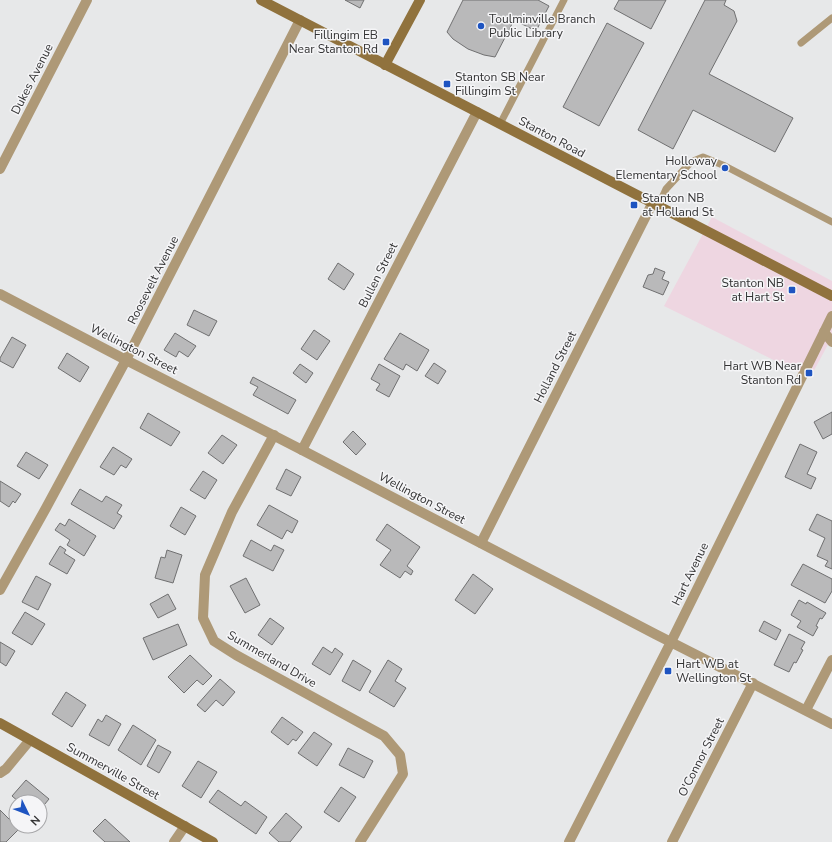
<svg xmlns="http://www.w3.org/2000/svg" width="832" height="842" font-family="'Nunito Sans',sans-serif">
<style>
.commercial{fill:#eed6e1}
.building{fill:#b9b9ba;stroke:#707071}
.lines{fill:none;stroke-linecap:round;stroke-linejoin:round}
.lane{stroke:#ae9977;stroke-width:7}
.street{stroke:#ae9977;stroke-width:10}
.secondary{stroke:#90723d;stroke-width:10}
.poi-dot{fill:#1e54c1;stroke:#f5f5f7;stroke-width:1.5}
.labels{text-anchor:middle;stroke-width:3;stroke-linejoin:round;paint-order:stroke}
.poi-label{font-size:12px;fill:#333334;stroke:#f5f5f7;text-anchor:start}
.street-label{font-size:12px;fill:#333334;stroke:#f5f5f7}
</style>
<rect width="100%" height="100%" fill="#e7e8e9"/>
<path class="commercial" d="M712,217L832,281V337L810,378L664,306Z"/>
<g class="building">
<path d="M345,0H364L360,8Z"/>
<path d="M463,0H538L549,6L536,31L514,20L495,57L484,55L468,49L453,39L447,32Z"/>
<path d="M619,0H666L651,29L614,9Z"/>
<path d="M705,0H726L724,5L734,11L737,21L709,74L793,118L775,152L693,110L673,149L638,130Z"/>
<path d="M607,23L644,43L599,126L563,107Z"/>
<path d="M338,263L354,274L344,290L328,279Z"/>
<path d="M655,268L665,272L662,279L669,282L663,295L643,287L648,275L653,274Z"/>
<path d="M194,310L217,321L209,336L187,325Z"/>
<path d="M314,330L330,341L317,360L301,349Z"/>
<path d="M175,333L196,346L188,357L179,351L176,357L164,350Z"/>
<path d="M400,333L429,350L417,371L406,364L403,370L384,359Z"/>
<path d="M12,337L26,345L13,368L0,361V358Z"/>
<path d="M67,353L89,367L80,382L58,368Z"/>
<path d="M434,363L446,371L438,384L425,376Z"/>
<path d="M300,364L313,373L306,383L293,373Z"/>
<path d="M379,364L400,376L389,397L376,390L380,384L371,379Z"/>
<path d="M253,377L296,400L288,414L253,395L258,387L250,383Z"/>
<path d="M832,412V434L823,439L814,422Z"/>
<path d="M148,413L180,432L171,446L140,428Z"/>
<path d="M353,431L366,444L356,455L343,442Z"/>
<path d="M222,435L237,445L223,464L208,453Z"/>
<path d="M800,444L817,452L807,474L816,478L811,489L785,477Z"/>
<path d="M113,447L132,459L126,468L121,465L114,475L100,467Z"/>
<path d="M26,452L48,465L39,479L17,466Z"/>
<path d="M286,469L301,477L291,496L276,489Z"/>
<path d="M203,471L217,480L205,499L190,490Z"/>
<path d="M0,481L21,494L15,503L13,501L9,507L0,501Z"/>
<path d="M80,489L102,502L106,496L122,505L117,513L122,516L114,529L71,504Z"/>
<path d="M269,505L298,521L292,533L287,530L282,539L257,525Z"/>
<path d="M181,507L196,516L185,535L170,526Z"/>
<path d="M817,514L832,521V569L825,566L828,561L817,556L825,538L809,530Z"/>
<path d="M69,519L96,536L84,556L67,545L70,540L55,530L60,523L65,526Z"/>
<path d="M387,524L420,547L407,566L413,571L411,575L405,571L400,578L380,565L391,550L376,540Z"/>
<path d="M251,540L271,551L274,545L284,550L273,571L243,556Z"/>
<path d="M60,546L66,550L64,553L75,560L67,574L49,564Z"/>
<path d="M167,550L182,555L173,583L155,578L161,557L165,558Z"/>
<path d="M803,564L832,579V591L825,603L791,585Z"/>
<path d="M473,574L493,589L475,614L455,600Z"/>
<path d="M36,576L51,584L38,610L22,602Z"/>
<path d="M246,578L260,605L245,613L230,586Z"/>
<path d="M168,594L176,609L158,618L150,604Z"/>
<path d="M799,600L806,604L807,602L826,613L822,619L820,618L816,626L818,627L813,636L797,627L801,621L791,615Z"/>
<path d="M25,612L45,624L32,645L12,633Z"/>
<path d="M270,618L284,628L272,645L258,635Z"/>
<path d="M764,621L781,630L776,640L759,631Z"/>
<path d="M178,624L187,645L153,660L143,638Z"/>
<path d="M789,634L805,642L801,649L803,650L796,663L794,662L789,672L774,665Z"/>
<path d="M0,642L15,651L6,666L0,662Z"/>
<path d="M323,647L332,653L335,648L343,654L330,675L312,664Z"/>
<path d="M190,655L212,676L203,685L197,680L184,693L168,677Z"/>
<path d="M353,660L371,671L360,691L342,681Z"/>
<path d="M388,660L402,669L395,681L406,688L394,707L369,692Z"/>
<path d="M220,679L235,692L223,706L216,700L205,712L197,705Z"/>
<path d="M66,692L86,705L72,727L52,714Z"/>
<path d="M106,715L121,724L109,746L89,735L98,719L102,722Z"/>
<path d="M282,717L303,732L296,741L293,739L288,745L271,732Z"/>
<path d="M133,725L156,740L141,765L118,750Z"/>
<path d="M314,732L332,744L317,766L298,753Z"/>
<path d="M158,745L171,752L159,773L147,766Z"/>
<path d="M348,748L373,761L364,778L339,765Z"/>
<path d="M198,761L217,772L201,798L182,786Z"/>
<path d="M26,780L49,799L40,810V802H19L12,796Z"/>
<path d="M341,787L356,797L339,822L324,812Z"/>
<path d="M218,790L241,806L245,801L267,817L256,834L209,802Z"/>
<path d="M0,810L19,829L6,842H0Z"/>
<path d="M286,813L302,827L290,842H279L269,833Z"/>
<path d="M105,819L130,842H105L93,831Z"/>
</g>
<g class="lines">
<g class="lane">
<path d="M801,43L832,18"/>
<path d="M500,124L564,0"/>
<path d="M658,207L666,189L691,162L703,157L725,166L832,222"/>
</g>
<g class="street">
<path d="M0,169L87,0"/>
<path d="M0,294L126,360L302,450L655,634L832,724"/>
<path d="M824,332L832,342"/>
<path d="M274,435L232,512L205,575L203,618L214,641L236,655L384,736L400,755L403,774L360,842"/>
<path d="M302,450L477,112"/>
<path d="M481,543L652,204"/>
<path d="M0,590L46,508L126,360L300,20"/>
<path d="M806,710L832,660"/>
<path d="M0,773L6,769L30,740"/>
<path d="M174,842L185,826"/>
<path d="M569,842L671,642L832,316"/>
<path d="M672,842L753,683"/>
</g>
<g class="secondary">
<path d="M261,0L832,296"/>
<path d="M385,65L420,0"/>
<path d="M0,723L213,842"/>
</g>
</g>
<g class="poi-dot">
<circle cx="481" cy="26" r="4"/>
<rect x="382" y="38" width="8" height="8" rx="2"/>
<rect x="443" y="80" width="8" height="8" rx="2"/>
<circle cx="725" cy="168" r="4"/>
<rect x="630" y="201" width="8" height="8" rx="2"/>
<rect x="788" y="286" width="8" height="8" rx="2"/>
<rect x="805" y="369" width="8" height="8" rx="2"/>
<rect x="664" y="667" width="8" height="8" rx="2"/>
</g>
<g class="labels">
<g class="poi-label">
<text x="489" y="23">Toulminville Branch<tspan x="489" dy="14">Public Library</tspan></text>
<text x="378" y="39" text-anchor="end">Fillingim EB<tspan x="378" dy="14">Near Stanton Rd</tspan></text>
<text x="455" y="81">Stanton SB Near<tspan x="455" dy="14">Fillingim St</tspan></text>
<text x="717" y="165" text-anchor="end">Holloway<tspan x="717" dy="14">Elementary School</tspan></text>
<text x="642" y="202">Stanton NB<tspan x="642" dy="14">at Holland St</tspan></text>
<text x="784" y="287" text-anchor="end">Stanton NB<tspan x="784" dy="14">at Hart St</tspan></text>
<text x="801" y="370" text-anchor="end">Hart WB Near<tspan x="801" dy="14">Stanton Rd</tspan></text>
<text x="676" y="668">Hart WB at<tspan x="676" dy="14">Wellington St</tspan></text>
</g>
<g class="street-label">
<text transform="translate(32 79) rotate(-63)" y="4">Dukes Avenue</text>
<text transform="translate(552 137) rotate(28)" y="4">Stanton Road</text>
<text transform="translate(378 275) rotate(-63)" y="4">Bullen Street</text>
<text transform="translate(153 280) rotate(-63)" y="4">Roosevelt Avenue</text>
<text transform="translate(134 349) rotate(27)" y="4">Wellington Street</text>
<text transform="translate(555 367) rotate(-63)" y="4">Holland Street</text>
<text transform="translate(422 498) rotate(28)" y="4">Wellington Street</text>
<text transform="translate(690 574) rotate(-64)" y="4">Hart Avenue</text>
<text transform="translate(272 659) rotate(30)" y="4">Summerland Drive</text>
<text transform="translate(701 757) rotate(-63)" y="4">O'Connor Street</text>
<text transform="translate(113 771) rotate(29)" y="4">Summerville Street</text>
</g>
</g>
<g transform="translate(28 814) rotate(133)"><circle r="19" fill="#f5f5f7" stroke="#a7a7a9"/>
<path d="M0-3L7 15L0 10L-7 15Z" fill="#1e54c1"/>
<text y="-6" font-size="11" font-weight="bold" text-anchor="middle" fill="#333334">N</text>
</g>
</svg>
